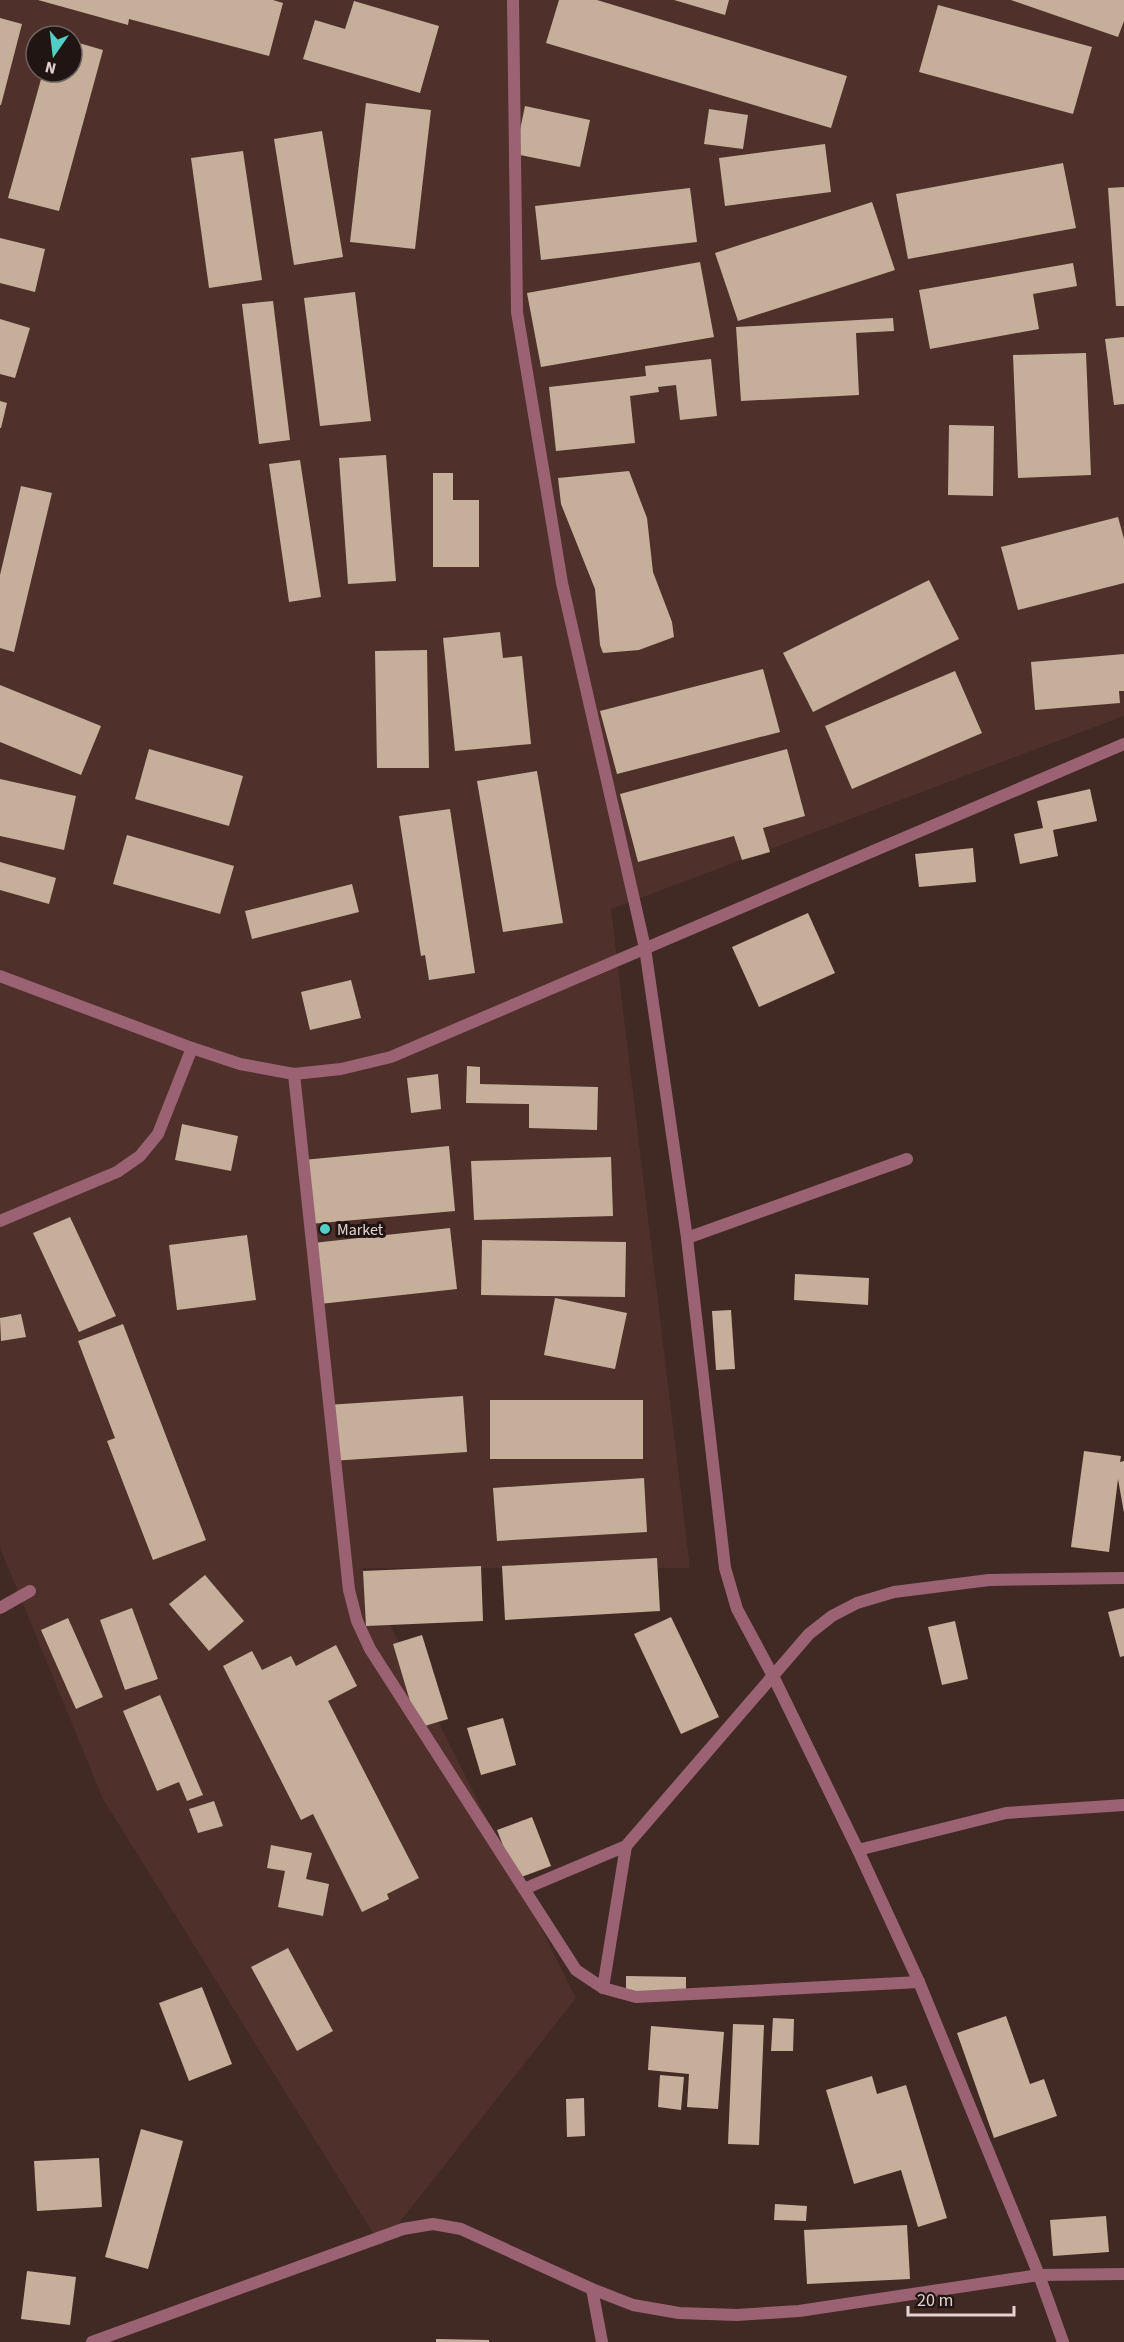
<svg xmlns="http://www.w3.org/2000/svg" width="1124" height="2342" font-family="'Source Sans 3',sans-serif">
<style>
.built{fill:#4f302a;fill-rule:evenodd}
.building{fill:#c5af9b}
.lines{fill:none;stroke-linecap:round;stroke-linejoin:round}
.street{stroke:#9b6273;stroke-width:12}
.poi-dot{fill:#54cdc7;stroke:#201512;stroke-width:2}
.labels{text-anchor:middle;stroke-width:6;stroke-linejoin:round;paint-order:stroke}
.poi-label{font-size:16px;fill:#e4d3d0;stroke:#201512;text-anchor:start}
</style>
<rect width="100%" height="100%" fill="#412924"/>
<path class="built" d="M0,0H1124V716L611,909L690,1568H362L576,1998L381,2246L103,1799L0,1548ZM36,36H72V72H36Z"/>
<g class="building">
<path d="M38,0H273L283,3L269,56L129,19L128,25Z"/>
<path d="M559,0H597L847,76L831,128L546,43Z"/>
<path d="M674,0H729L725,15Z"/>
<path d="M1011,0H1124V21L1118,37Z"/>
<path d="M354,1L439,26L420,93L303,59L315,20L345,29Z"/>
<path d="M938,5L1092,47L1073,114L919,72Z"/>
<path d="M0,18L22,24L1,105H0Z"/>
<path d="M72,41L103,50L59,211L8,198L43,72H72Z"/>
<path d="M366,103L431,110L415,249L350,242Z"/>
<path d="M525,106L590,120L580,167L515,154Z"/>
<path d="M709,109L748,115L743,149L704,144Z"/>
<path d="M322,131L343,257L294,265L274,139Z"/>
<path d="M825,144L831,192L725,206L719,158Z"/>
<path d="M243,151L262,280L209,288L191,158Z"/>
<path d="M1063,163L1076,228L908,259L896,194Z"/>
<path d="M1124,187V306H1116L1108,188Z"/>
<path d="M690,188L697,242L541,260L535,206Z"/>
<path d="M872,202L895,270L738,321L715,253Z"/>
<path d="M0,238L45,249L35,292L0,283Z"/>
<path d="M700,262L714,337L541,367L527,293Z"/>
<path d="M1073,263L1077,286L1033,294L1039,329L930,349L919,290Z"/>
<path d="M355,292L371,421L320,426L304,298Z"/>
<path d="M273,301L290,440L259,444L242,304Z"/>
<path d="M893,318L894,331L856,333L859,395L741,401L736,327Z"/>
<path d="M0,319L30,328L15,378L0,374Z"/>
<path d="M1124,337V404L1114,405L1105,339Z"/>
<path d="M1086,353L1091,475L1018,478L1013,355Z"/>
<path d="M711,359L717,416L680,420L676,385L658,387L659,392L630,396L635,443L556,451L549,387L646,376L645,366Z"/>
<path d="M0,401L7,403L1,428H0Z"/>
<path d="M949,425L994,426L993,496L948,495Z"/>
<path d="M386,455L396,581L348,584L339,458Z"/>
<path d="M300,460L321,597L289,602L269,464Z"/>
<path d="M629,471L647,518L653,572L672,622L674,637L639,650L603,653L600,645L595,589L561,504L558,478Z"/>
<path d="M433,473H453V500H479V567H433Z"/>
<path d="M21,486L52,493L14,652L0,648V575Z"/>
<path d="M1118,517L1124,539V583L1018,610L1001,547Z"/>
<path d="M929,580L959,639L813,712L783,653Z"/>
<path d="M500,632L503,658L522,656L531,744L455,751L443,638Z"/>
<path d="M427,650L429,768H377L375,651Z"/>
<path d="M1124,654V691H1119L1120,703L1035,710L1031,662Z"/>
<path d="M763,669L780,732L617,774L600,711Z"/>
<path d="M955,671L982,733L852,789L825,726Z"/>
<path d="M0,685L101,726L81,775L0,742Z"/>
<path d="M149,749L243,776L229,826L135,799Z"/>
<path d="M787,749L805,816L763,828L770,852L742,860L734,836L638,862L620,794Z"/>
<path d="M537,771L563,923L503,932L477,781Z"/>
<path d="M0,779L76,796L64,850L0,836Z"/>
<path d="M1090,789L1097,821L1053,830L1058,856L1020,864L1014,834L1043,828L1037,801Z"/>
<path d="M450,809L475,973L429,980L425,955L421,956L399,816Z"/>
<path d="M127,835L234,866L220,914L113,884Z"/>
<path d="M973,848L976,882L919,887L915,854Z"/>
<path d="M0,862L56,878L49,904L0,890Z"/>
<path d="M352,884L359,912L252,939L245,911Z"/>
<path d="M808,913L835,973L759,1007L732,947Z"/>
<path d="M351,980L361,1018L310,1030L301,992Z"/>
<path d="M467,1066L480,1067V1084L598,1087L597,1130L529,1128V1104L466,1103Z"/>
<path d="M438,1074L441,1109L411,1113L407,1078Z"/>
<path d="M182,1124L238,1136L231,1171L175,1160Z"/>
<path d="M449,1146L455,1211L310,1224L303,1160Z"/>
<path d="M611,1157L613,1216L474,1220L471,1161Z"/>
<path d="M70,1217L116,1316L79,1332L33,1233Z"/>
<path d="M450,1228L457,1289L320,1304L313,1243Z"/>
<path d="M247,1235L256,1300L177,1310L169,1245Z"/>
<path d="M482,1240L626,1242L625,1297L481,1295Z"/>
<path d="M795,1274L869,1278L868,1305L794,1300Z"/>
<path d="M555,1298L627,1313L615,1369L544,1355Z"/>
<path d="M731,1310L735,1369L716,1370L712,1311Z"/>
<path d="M21,1314L26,1337L1,1341L0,1318Z"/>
<path d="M123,1324L206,1540L153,1560L107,1441L115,1438L78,1341Z"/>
<path d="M463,1396L467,1452L331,1461L327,1405Z"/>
<rect x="490" y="1400" width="153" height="59"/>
<path d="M1084,1451L1121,1456L1120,1462L1124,1461V1513L1118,1479L1109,1552L1071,1547Z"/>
<path d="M644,1478L647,1532L497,1541L493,1488Z"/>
<path d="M657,1558L660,1611L505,1620L502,1566Z"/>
<path d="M481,1566L483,1621L366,1626L363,1571Z"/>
<path d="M205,1575L244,1621L209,1651L169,1604Z"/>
<path d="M132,1608L158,1679L125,1690L100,1620Z"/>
<path d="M1124,1608V1656L1120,1657L1108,1612Z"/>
<path d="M671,1617L719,1717L681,1734L634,1634Z"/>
<path d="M68,1618L103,1697L76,1709L41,1630Z"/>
<path d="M955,1621L968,1679L942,1685L928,1627Z"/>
<path d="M422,1635L448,1719L418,1728L393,1644Z"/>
<path d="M336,1645L357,1686L328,1701L419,1878L387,1894L389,1899L362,1912L313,1814L301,1820L223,1666L252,1651L262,1670L291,1656L296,1666Z"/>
<path d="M160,1695L203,1795L187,1801L179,1782L157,1791L123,1711Z"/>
<path d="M503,1718L516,1765L481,1775L467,1728Z"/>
<path d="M214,1801L223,1826L198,1833L189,1809Z"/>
<path d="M532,1817L551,1866L516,1879L497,1830Z"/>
<path d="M271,1845L312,1853L306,1879L329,1884L323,1916L278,1907L285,1871L267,1868Z"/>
<path d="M288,1948L333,2031L297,2051L251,1967Z"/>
<path d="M626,1976L686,1977V1994L626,1993Z"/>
<path d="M202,1987L232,2064L189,2081L159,2003Z"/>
<path d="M1006,2016L1030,2084L1044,2079L1057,2116L994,2138L957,2033Z"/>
<path d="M773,2018L794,2019L793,2051H771Z"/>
<path d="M733,2024L764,2025L759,2145L728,2144Z"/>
<path d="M651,2026L724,2032L718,2109L687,2107L689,2074L648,2070Z"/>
<path d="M660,2075L684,2077L681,2110L658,2107Z"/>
<path d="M872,2076L877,2094L906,2085L947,2218L918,2227L901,2170L854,2184L826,2090Z"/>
<path d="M584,2098L585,2136L567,2137L566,2099Z"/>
<path d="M141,2129L183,2141L148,2269L105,2257Z"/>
<path d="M99,2158L102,2207L37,2211L34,2161Z"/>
<path d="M775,2204L807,2206L806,2221L774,2220Z"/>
<path d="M1106,2216L1109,2252L1053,2256L1050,2220Z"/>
<path d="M907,2225L910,2279L807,2284L804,2230Z"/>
<path d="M27,2271L76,2277L70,2325L21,2319Z"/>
<path d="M436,2339L489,2340V2342H436Z"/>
</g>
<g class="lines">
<g class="street">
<path d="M513,0L517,312L562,583L645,948L687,1238L725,1568L737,1609L773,1676L858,1850L919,1982L1039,2275L1063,2342"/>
<path d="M0,976L192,1048L240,1064L294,1074L341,1069L391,1057L1124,744"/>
<path d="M294,1074L349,1590L357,1621L370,1649L576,1970L603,1988L636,1997L919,1982"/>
<path d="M0,1221L117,1172L140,1156L158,1134L192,1048"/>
<path d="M687,1238L907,1159"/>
<path d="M0,1608L30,1591"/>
<path d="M858,1850L1006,1813L1124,1805"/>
<path d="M524,1889L626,1846L809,1634L832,1616L857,1603L894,1592L989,1580L1124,1578"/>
<path d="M603,1988L626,1846"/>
<path d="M592,2289L602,2342"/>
<path d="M92,2342L403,2229L433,2224L461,2229L592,2289L633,2305L679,2313L737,2315L799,2311L1039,2275L1124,2274"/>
</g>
</g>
<circle class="poi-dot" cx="325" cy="1229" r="6"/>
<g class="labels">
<g class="poi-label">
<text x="337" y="1235">Market</text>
</g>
</g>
<g transform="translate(54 54) rotate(194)"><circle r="28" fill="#201512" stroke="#6e615e" stroke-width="1.5"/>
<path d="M0-4.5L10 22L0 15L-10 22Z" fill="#54cdc7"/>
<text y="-9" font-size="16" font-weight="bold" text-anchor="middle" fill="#e4d3d0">N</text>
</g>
<path d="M908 2306v9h106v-9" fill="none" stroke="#e4d3d0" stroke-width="3"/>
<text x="917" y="2306" font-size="18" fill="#e4d3d0" stroke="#201512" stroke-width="4.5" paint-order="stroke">20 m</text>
</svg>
